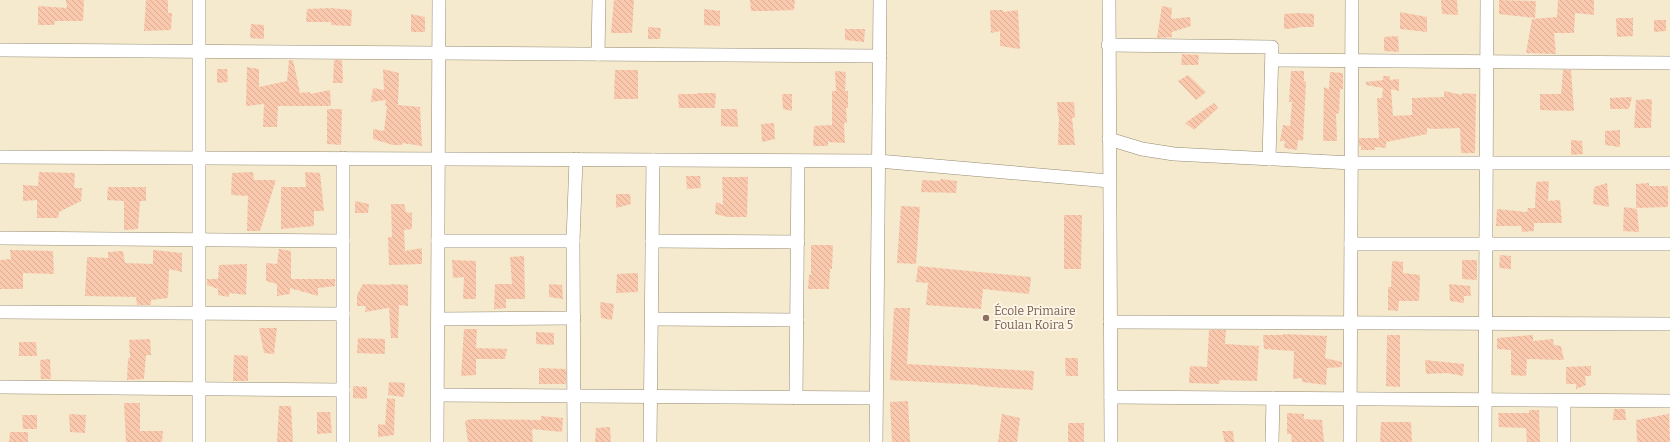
<svg xmlns="http://www.w3.org/2000/svg" width="1670" height="442" font-family="Bitter,serif">
<style>
.building{fill:url(#building-back-hatch)}
.lines{fill:none;stroke-linecap:round;stroke-linejoin:round}
.street-casing{stroke:#968b72;stroke-width:14}
.street{stroke:#fff;stroke-width:13}
.education-dot{fill:#8d6e63;stroke:#fef7e7;stroke-width:1.5}
.labels{text-anchor:middle;stroke-width:3.5;stroke-linejoin:round;paint-order:stroke}
.education-label{font-size:12px;fill:#785e54;stroke:#fef7e7;text-anchor:start}
</style>
<defs>
<pattern id="building-back-hatch" width="6" height="6" patternUnits="userSpaceOnUse"><rect width="6" height="6" fill="#fac9ad"/><path d="M-1 5l2 2M0 0l6 6M5-1l2 2" fill="none" stroke="#d7ad95"/></pattern>
</defs>
<rect width="100%" height="100%" fill="#f5e9ce"/>
<g class="building">
<path d="M66,0H84L83,21H55L54,25H38V6L67,8Z"/>
<path d="M146,0H168V13H172L171,30L144,31Z"/>
<path d="M614,0H634L632,33H611Z"/>
<path d="M750,0H795L794,10L767,11H751Z"/>
<path d="M1441,0H1457L1458,15L1442,14Z"/>
<path d="M1499,0L1536,1L1535,18L1499,14Z"/>
<path d="M1558,0H1594V15L1575,13L1574,33H1554L1556,54L1526,53L1532,19L1557,17Z"/>
<path d="M1162,6L1172,8L1171,19L1190,17L1191,26L1172,32V37L1157,38Z"/>
<path d="M330,8L352,10L351,26L331,25V22H306L307,9Z"/>
<path d="M704,9L720,11V26L704,25Z"/>
<path d="M990,10H1003V12L1018,10L1020,49L1000,46V31L991,33Z"/>
<path d="M1400,12L1427,17V32L1400,29Z"/>
<path d="M1298,13L1314,14V27H1298V28L1284,29V14Z"/>
<path d="M411,14L425,17V32H411Z"/>
<path d="M1616,18H1633V36L1617,37Z"/>
<path d="M1654,20H1666V31L1654,32Z"/>
<path d="M251,24L264,25V39L250,38Z"/>
<path d="M648,27L661,28L660,39H648Z"/>
<path d="M845,29H865L864,42L845,40Z"/>
<path d="M1398,36L1399,52L1384,51V37Z"/>
<path d="M1182,54L1199,55L1198,65H1181Z"/>
<path d="M289,60H293L300,93L310,92V94L330,90L331,106H278L277,127H263L264,104L246,106L247,67L259,69V87L287,81Z"/>
<path d="M334,60H342L343,83H333Z"/>
<path d="M217,69H227L228,82L217,83Z"/>
<path d="M383,69L399,73L398,105L420,107L422,146L402,143V145H393L373,139V129L384,131L387,106H385L386,100L371,102L373,88L384,90Z"/>
<path d="M615,70H638V99H614Z"/>
<path d="M1563,70H1571L1574,111L1540,110V94H1561Z"/>
<path d="M835,71L846,72L845,91H848V108H846L847,123H844L845,143L828,142V146H813L814,126L832,125V91H836Z"/>
<path d="M1291,71H1304V81L1306,82L1303,141L1298,140L1297,150L1284,148L1285,141H1280L1283,125L1290,126L1292,102H1289Z"/>
<path d="M1330,72L1343,73V89H1340L1339,114L1336,113L1337,141H1323L1324,87L1329,89Z"/>
<path d="M1188,75L1206,92L1196,100L1178,81Z"/>
<path d="M1383,76H1390V80L1399,79V91L1391,89L1393,116L1412,115V98L1444,97V91L1462,95V93L1476,94L1475,153H1461L1460,128L1433,129L1427,128V134L1386,142V148L1375,147V150H1361V146H1359V138H1379L1377,98H1382L1383,88L1366,85V82L1383,80Z"/>
<path d="M697,93H716L715,108H679L678,94H697Z"/>
<path d="M782,94H792V111L783,109Z"/>
<path d="M1632,97L1629,109H1610V98Z"/>
<path d="M1652,99L1651,128H1634L1636,100Z"/>
<path d="M1057,102H1074L1075,118H1072L1075,145H1058L1059,116H1058Z"/>
<path d="M1214,103L1218,108L1194,130L1185,123Z"/>
<path d="M327,109H342L341,145L327,144Z"/>
<path d="M721,109H737L738,127L721,126Z"/>
<path d="M774,123L775,139L762,142L761,124Z"/>
<path d="M1620,130V147L1605,145V131Z"/>
<path d="M1571,140L1582,141L1583,154L1571,155Z"/>
<path d="M39,172L75,173L74,188H82L81,201L59,212L58,218H37V200L23,201V185L38,186Z"/>
<path d="M253,172L254,180H276L260,231H247L248,196L231,195L232,173Z"/>
<path d="M305,172L320,173L324,211H314V226L281,229V187H306Z"/>
<path d="M686,176H700L701,188L687,189Z"/>
<path d="M722,177H748L747,217H728L715,214L716,202L723,205Z"/>
<path d="M940,179L957,181L956,193L921,192L922,180L940,181Z"/>
<path d="M1549,181L1548,201L1560,200L1562,223H1534V231L1522,232L1521,226H1496L1497,209L1527,212L1528,208H1535L1536,182Z"/>
<path d="M1607,183L1609,207L1593,204L1594,187Z"/>
<path d="M1649,183V186H1668V207L1636,208V184Z"/>
<path d="M108,187H146V201H140L138,229L124,230V201L107,200Z"/>
<path d="M616,194H630L631,204L616,208Z"/>
<path d="M355,201L369,204L368,213H355Z"/>
<path d="M391,204H404L406,212L412,213V229L404,230L405,251L422,248V264L389,265L388,237H392Z"/>
<path d="M901,206L920,207L916,264L897,263Z"/>
<path d="M1624,207L1637,209L1639,232L1623,231Z"/>
<path d="M1064,215H1082L1081,269H1064Z"/>
<path d="M811,245H833L832,269H830L829,289H808L809,275H811Z"/>
<path d="M279,249L291,251V279H335V286L318,288V296L290,288V294L277,296V284L266,281V263L277,264Z"/>
<path d="M10,250L53,251L54,274L23,273V289H0V260L11,259Z"/>
<path d="M153,250L182,253V272L169,269L168,298L151,300V305H137L136,297L85,296L87,257L108,258V252L123,251L125,263L153,264Z"/>
<path d="M1500,255L1511,256V269L1499,268Z"/>
<path d="M524,256L525,299H506V308L494,309L495,284H512L510,257Z"/>
<path d="M452,260L476,261V299H463L464,277L453,278Z"/>
<path d="M1462,260H1477V280L1462,279Z"/>
<path d="M1392,261L1403,262V273L1420,275L1419,301H1399L1398,311L1388,310V287H1391Z"/>
<path d="M247,264L246,295L229,293V297L218,295V289L207,285V279H218L219,265Z"/>
<path d="M918,266L1031,277L1029,294L983,289L981,309L926,305L928,283L916,282Z"/>
<path d="M638,273V292L616,293L617,274Z"/>
<path d="M363,284L390,285V284L408,285V306L399,305L398,338H391L389,308L365,312L366,306H357V295Z"/>
<path d="M549,284L562,285L563,299L549,297Z"/>
<path d="M1449,284L1470,286L1471,296H1464V303L1450,301Z"/>
<path d="M600,302L614,304L612,320L601,318Z"/>
<path d="M894,308H910L907,364L1034,371L1033,390L979,386V385L890,380Z"/>
<path d="M259,328H277L274,354L264,353Z"/>
<path d="M464,329H477L476,348L507,349L505,359H476V375L461,376Z"/>
<path d="M1209,330H1226L1225,344L1259,346L1257,381L1220,380L1219,384L1189,383L1190,366L1207,367Z"/>
<path d="M536,332L554,333V345L536,344Z"/>
<path d="M1283,334L1327,336L1325,358L1342,362V367L1327,368L1326,385L1302,382V378L1293,379L1294,351L1264,349L1263,335H1283Z"/>
<path d="M1387,335H1400V387L1386,386Z"/>
<path d="M1533,335V341L1553,339L1554,345L1561,346L1564,360L1527,359L1526,376L1511,375V350L1497,349V338Z"/>
<path d="M358,338L385,339V354L357,353Z"/>
<path d="M150,339L151,355H146L144,379L127,380L128,358H130L129,340Z"/>
<path d="M19,342H36L37,356H19Z"/>
<path d="M234,355L248,356V381H233Z"/>
<path d="M1065,358H1078V376H1066Z"/>
<path d="M50,359L51,379H41L40,360Z"/>
<path d="M1425,360L1464,364L1463,376L1447,373L1426,374Z"/>
<path d="M1591,366V376H1585L1586,385L1576,389V384H1566V367Z"/>
<path d="M539,368L566,369V384H539Z"/>
<path d="M389,382L405,383L404,397L388,395Z"/>
<path d="M353,386L367,387V399L353,398Z"/>
<path d="M387,398L395,399L394,435L378,437V424L385,425Z"/>
<path d="M908,401L910,442H892L890,402Z"/>
<path d="M124,403H140V431H163L162,442H126Z"/>
<path d="M279,406H291L293,442H277Z"/>
<path d="M1614,409H1625L1626,420H1613Z"/>
<path d="M1529,410H1539L1540,442H1527L1526,428L1499,427L1498,413H1529Z"/>
<path d="M317,412H330L332,433L317,434Z"/>
<path d="M1287,413L1304,414V419L1322,420L1324,442H1292L1291,434H1287Z"/>
<path d="M69,414L86,415L85,433L70,432Z"/>
<path d="M1002,414L1020,418L1017,442H998Z"/>
<path d="M1669,414L1670,442H1637L1636,420Z"/>
<path d="M22,415H37V429H23Z"/>
<path d="M541,416L563,418L562,432L532,429L533,442H468L465,421L471,419L541,420Z"/>
<path d="M1381,422H1411L1412,442H1380Z"/>
<rect x="1068" y="423" width="16" height="19"/>
<path d="M610,427L611,442H595L596,428Z"/>
<path d="M1222,431H1233L1234,442H1225Z"/>
<path d="M10,432H28V442H9Z"/>
</g>
<g class="lines">
<defs>
<g id="street">
<path d="M1109,0L1111,442"/>
<path d="M1108,45L1272,47L1269,159"/>
<path d="M0,50L880,56"/>
<path d="M598,54L599,0"/>
<path d="M1272,60L1670,63"/>
<path d="M1109,139L1142,149L1174,154L1352,163H1670"/>
<path d="M0,157L878,161L1109,181"/>
<path d="M0,238L343,241"/>
<path d="M438,241H573"/>
<path d="M652,241L798,242"/>
<path d="M1351,244H1670"/>
<path d="M0,312L343,314"/>
<path d="M438,319L574,318"/>
<path d="M652,319L797,320"/>
<path d="M1110,322L1670,324"/>
<path d="M0,387L343,390"/>
<path d="M438,395L876,398"/>
<path d="M1111,397L1670,401"/>
<path d="M796,398L798,161"/>
<path d="M1564,401V442"/>
<path d="M199,442V0"/>
<path d="M343,442V158"/>
<path d="M437,442L439,0"/>
<path d="M574,442L573,241L576,159"/>
<path d="M650,442L653,160"/>
<path d="M876,442L880,0"/>
<path d="M1272,442L1273,398"/>
<path d="M1350,442L1352,0"/>
<path d="M1485,442L1487,0"/>
</g>
</defs>
<use href="#street" class="street-casing"/>
<use href="#street" class="street"/>
</g>
<circle class="education-dot" cx="986" cy="318" r="4"/>
<g class="labels">
<g class="education-label">
<text x="994" y="315">École Primaire<tspan x="994" dy="14">Foulan Koira 5</tspan></text>
</g>
</g>
</svg>
